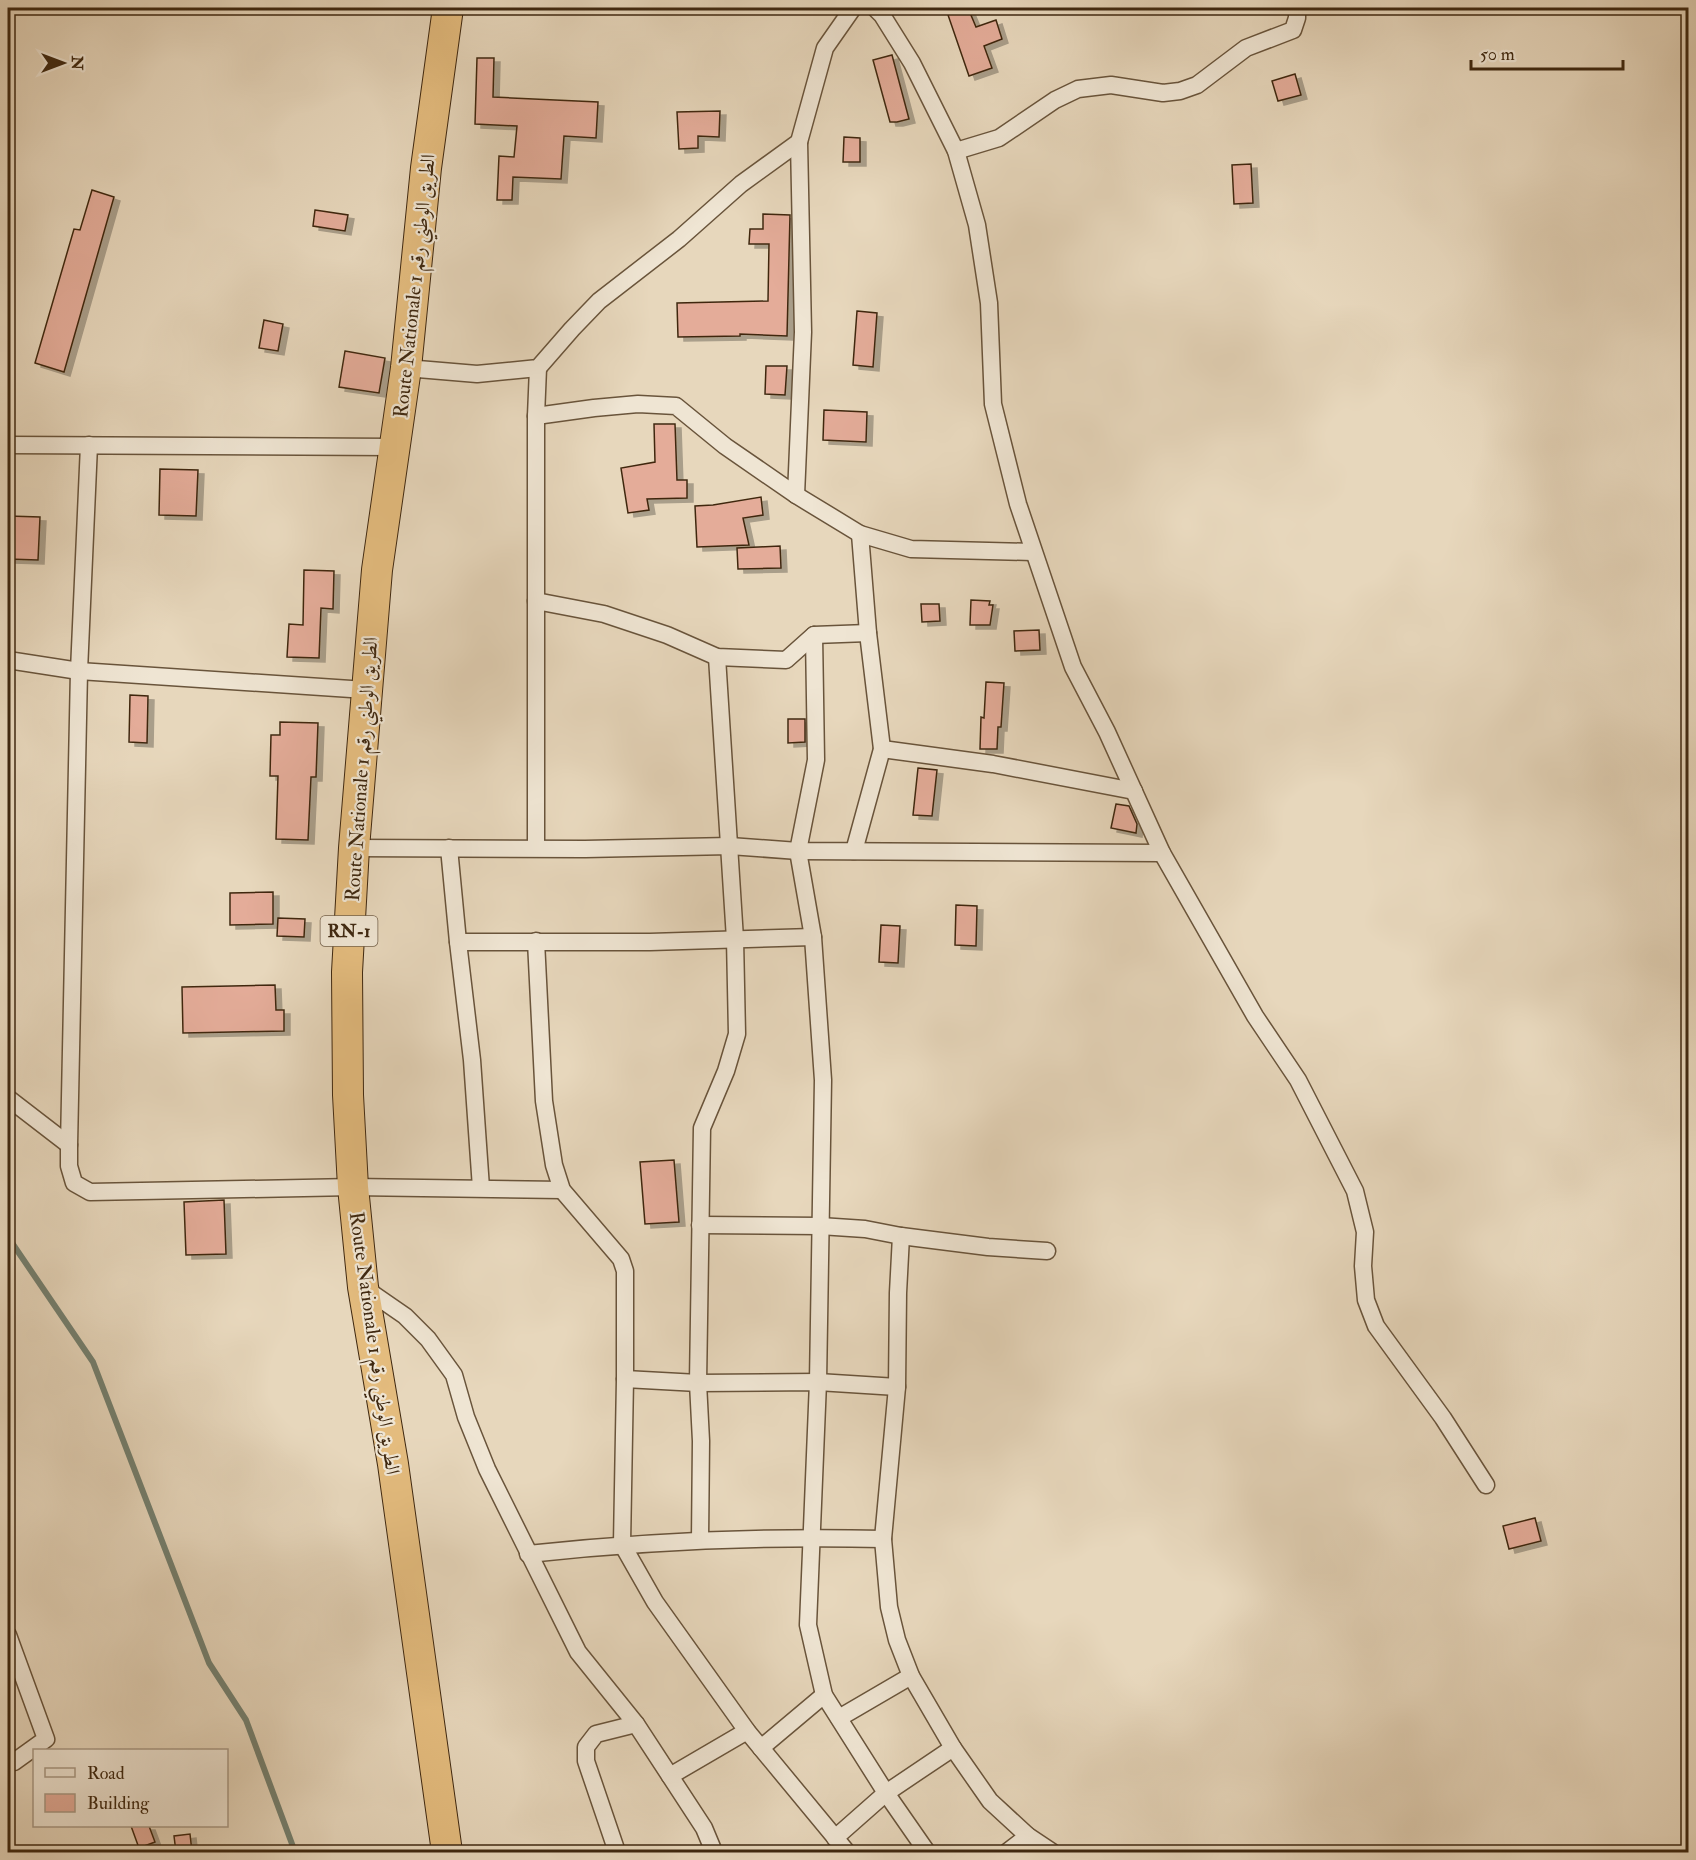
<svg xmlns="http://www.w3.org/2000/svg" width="1696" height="1860" font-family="'IM FELL Double Pica',Amiri,serif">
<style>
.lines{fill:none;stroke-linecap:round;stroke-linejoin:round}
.stream{stroke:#748070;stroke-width:6}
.building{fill:#e4ac99;stroke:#3f2810;stroke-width:1.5;filter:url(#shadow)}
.street-casing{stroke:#69543b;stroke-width:19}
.highway-casing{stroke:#3f2810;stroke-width:32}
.path{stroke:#3f2810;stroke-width:4;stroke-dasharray:4.5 3;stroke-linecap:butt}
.street{stroke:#efe5d3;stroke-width:16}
.highway{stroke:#e4bc7e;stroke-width:30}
.labels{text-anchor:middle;stroke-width:4.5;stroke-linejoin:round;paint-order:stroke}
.shield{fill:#efe5d3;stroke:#74614a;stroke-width:1.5}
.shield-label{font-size:18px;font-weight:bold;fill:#3f2810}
.street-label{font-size:20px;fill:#3f2810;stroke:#efe5d3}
</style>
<defs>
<filter id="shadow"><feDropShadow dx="6" dy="4" stdDeviation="0" flood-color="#0004"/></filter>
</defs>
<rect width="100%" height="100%" fill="#e7d7bc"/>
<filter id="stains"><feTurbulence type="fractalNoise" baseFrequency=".00333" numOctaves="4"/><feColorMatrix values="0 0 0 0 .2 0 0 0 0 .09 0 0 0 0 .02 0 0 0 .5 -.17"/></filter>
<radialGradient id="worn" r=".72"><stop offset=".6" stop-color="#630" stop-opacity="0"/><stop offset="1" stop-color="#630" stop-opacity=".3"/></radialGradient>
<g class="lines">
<path class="stream" d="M8,1237L93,1362L209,1663L246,1720L295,1852"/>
</g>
<g class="building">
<path d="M959,8H968L976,27L996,20L1002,39L984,46L992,68L969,76L947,12Z"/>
<path d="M892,55L909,119L897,122H890L873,60Z"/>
<path d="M477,58H494L493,97L598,102L596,138L564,136L561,179L513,177L512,200H497L499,156L514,157L517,126L475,124Z"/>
<path d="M1295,74L1301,95L1278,101L1272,81Z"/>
<path d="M720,111L719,137L698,136V148L679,149L677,112Z"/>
<path d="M844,137L860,138V162H843Z"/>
<path d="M1251,164L1253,203L1234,204L1232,165Z"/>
<path d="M92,190L114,197L64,372L35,363L74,229L80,230Z"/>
<path d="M315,210L348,215L345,231L313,226Z"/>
<path d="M763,214L790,215L787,336L740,334V336L678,337L677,303L768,301L769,244H749L750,229H763Z"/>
<path d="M857,311L877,313L873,367L853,365Z"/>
<path d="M264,320L283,324L278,351L259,348Z"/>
<path d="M345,351L385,358L379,393L339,387Z"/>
<path d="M766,366H787L785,395L765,394Z"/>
<path d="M824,410L867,412L866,442L823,440Z"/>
<path d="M654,424H675L677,480H687V498L647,499L649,510L628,513L621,468L655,462Z"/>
<path d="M160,469L198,470L196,516L159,515Z"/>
<path d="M761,497L763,515L743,518L749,545L697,547L695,506L713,505Z"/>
<path d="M8,516L40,517L38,560L8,559Z"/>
<path d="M780,546L781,568L738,569L737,548Z"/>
<path d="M304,570L334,571L333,609L321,608L319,658L287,657L289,624L303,625Z"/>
<path d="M971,600L990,601L989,605H993L990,625H970Z"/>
<path d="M921,604H939L940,621L922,622Z"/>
<path d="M1039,630L1040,650L1015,651L1014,631Z"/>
<path d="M986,682L1004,683L1001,727H998L997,749H980L981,717L984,718Z"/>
<path d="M130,695L148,696L147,743L129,742Z"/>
<path d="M788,719H805V742L788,743Z"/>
<path d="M280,722L318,723L316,777H311L308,840L276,839L278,776H270L271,735H280Z"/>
<path d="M918,768L937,770L932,816L913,815Z"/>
<path d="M1116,804L1129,806L1137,824L1136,833L1111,828Z"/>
<path d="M273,892V924L230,925V893Z"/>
<path d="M956,905L977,906L976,946L955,945Z"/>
<path d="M278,918L305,919L304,937L277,936Z"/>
<path d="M881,925L900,926L898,963L879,962Z"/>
<path d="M275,985L276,1010H284V1031L183,1033L182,987Z"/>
<path d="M674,1160L679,1222L645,1224L640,1162Z"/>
<path d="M224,1200L226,1254L186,1255L184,1202Z"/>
<path d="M1535,1518L1541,1541L1509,1549L1503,1526Z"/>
<path d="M131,1826H149L155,1842L139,1848Z"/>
<path d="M190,1834L192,1852H176L174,1836Z"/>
</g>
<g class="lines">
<defs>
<g id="street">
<path d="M875,8L882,15L912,63L956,151L977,225L989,303L993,404L1018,504L1073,667L1107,732L1162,853L1255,1016L1298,1080L1355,1191L1365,1232L1363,1266L1366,1300L1376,1326L1443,1418L1486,1485"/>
<path d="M956,151L999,138L1055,100L1078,89L1111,85L1163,93L1180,91L1197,85L1246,48L1293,30L1297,18V8"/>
<path d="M406,368L477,374L538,368L572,329L599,301L679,239L741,184L799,142L825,48L853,8"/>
<path d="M536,416L594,408L638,404L676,406L725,446L796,495L860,534L911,549L1033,552"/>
<path d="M8,445L396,447"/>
<path d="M89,445L79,671L69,1145V1166L74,1183L90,1192L353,1187L562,1190"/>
<path d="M796,495L803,332L799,142"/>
<path d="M536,601L604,614L667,635L717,657L786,660L814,635L868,633"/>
<path d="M814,635L816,760L798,851L813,937L823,1080L818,1382L808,1625L824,1695L886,1793L927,1852"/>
<path d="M8,660L79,671L366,690"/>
<path d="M882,749L993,764L1134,791"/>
<path d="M354,848L585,849L730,846L798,851L1162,853"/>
<path d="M449,848L458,942L472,1060L481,1188"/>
<path d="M536,848V416L538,368"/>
<path d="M854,851L882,749L868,633L860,534"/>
<path d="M536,941L544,1101L554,1165L562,1190L621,1259L625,1271V1379L622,1544L655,1602L747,1731L847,1852"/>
<path d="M458,942H650L813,937"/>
<path d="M8,1098L69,1145"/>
<path d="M700,1225L820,1226L865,1229L901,1236L988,1247L1047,1251"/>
<path d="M901,1236L898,1293L897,1387L883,1539L889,1607L897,1640L911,1676L953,1748L990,1801L1028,1836L1052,1852"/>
<path d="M363,1287L405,1316L428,1339L454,1375L466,1417L487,1469L578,1652L636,1724L704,1828L714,1852"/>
<path d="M625,1379L698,1383L818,1382L897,1387"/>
<path d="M700,1540L701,1441L698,1383L702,1128L726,1071L737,1034L735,939L717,657"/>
<path d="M528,1554C649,1541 762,1536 883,1539"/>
<path d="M8,1635L46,1739L14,1762L8,1763"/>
<path d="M839,1718L911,1676"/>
<path d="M761,1748L824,1695"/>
<path d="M670,1776L747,1731"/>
<path d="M835,1838L886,1793L953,1748"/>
<path d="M617,1852L586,1761V1747L596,1734L636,1724"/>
<path d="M1007,1852L1028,1836"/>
</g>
<path id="highway" d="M447,1852L393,1464L363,1287L353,1187L348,1095L347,972L354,848L377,570L406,368L426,168L448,8"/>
</defs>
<use href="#street" class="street-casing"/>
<use href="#highway" class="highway-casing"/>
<path class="path" d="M8,1839L16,1852"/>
<use href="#street" class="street"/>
<use href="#highway" class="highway"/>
</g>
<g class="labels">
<rect class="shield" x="320.5" y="916" width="57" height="30" rx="4.5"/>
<g class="shield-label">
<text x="349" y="937">RN-1</text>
</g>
<g class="street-label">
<text transform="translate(414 286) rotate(-84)" y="7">Route Nationale الطريق الوطني رقم 1</text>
<text transform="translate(361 769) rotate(-86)" y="7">Route Nationale الطريق الوطني رقم 1</text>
<text transform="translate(375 1343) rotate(82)" y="7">Route Nationale الطريق الوطني رقم 1</text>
</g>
</g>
<rect width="1696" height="1860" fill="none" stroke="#e7d7bc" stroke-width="30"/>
<rect x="9" y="9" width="1678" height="1842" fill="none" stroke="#3f2810" stroke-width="3"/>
<rect x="15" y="15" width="1666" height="1830" fill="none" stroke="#3f2810" stroke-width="1.5"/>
<rect x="33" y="1749" width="195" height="78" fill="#efe5d3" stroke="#a99985" stroke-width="1.5"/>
<rect x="45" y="1768" width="30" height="9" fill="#efe5d3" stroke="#a99985" stroke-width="1.5"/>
<text x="87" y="1779" font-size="18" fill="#3f2810">Road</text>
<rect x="45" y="1794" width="30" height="18" fill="#e4ac99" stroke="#a99985" stroke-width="1.5"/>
<text x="87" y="1809" font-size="18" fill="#3f2810">Building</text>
<g transform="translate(63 63) rotate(90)" stroke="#efe5d3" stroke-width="4.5" paint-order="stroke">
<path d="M0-4.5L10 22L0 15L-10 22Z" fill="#3f2810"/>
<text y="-9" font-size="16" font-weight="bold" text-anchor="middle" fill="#3f2810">N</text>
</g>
<path d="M1471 60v9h152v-9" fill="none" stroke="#3f2810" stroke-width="3"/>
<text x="1480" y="60" font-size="18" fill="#3f2810" stroke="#efe5d3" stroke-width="4.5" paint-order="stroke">50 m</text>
<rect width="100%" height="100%" filter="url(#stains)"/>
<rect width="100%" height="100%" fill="url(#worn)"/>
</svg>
